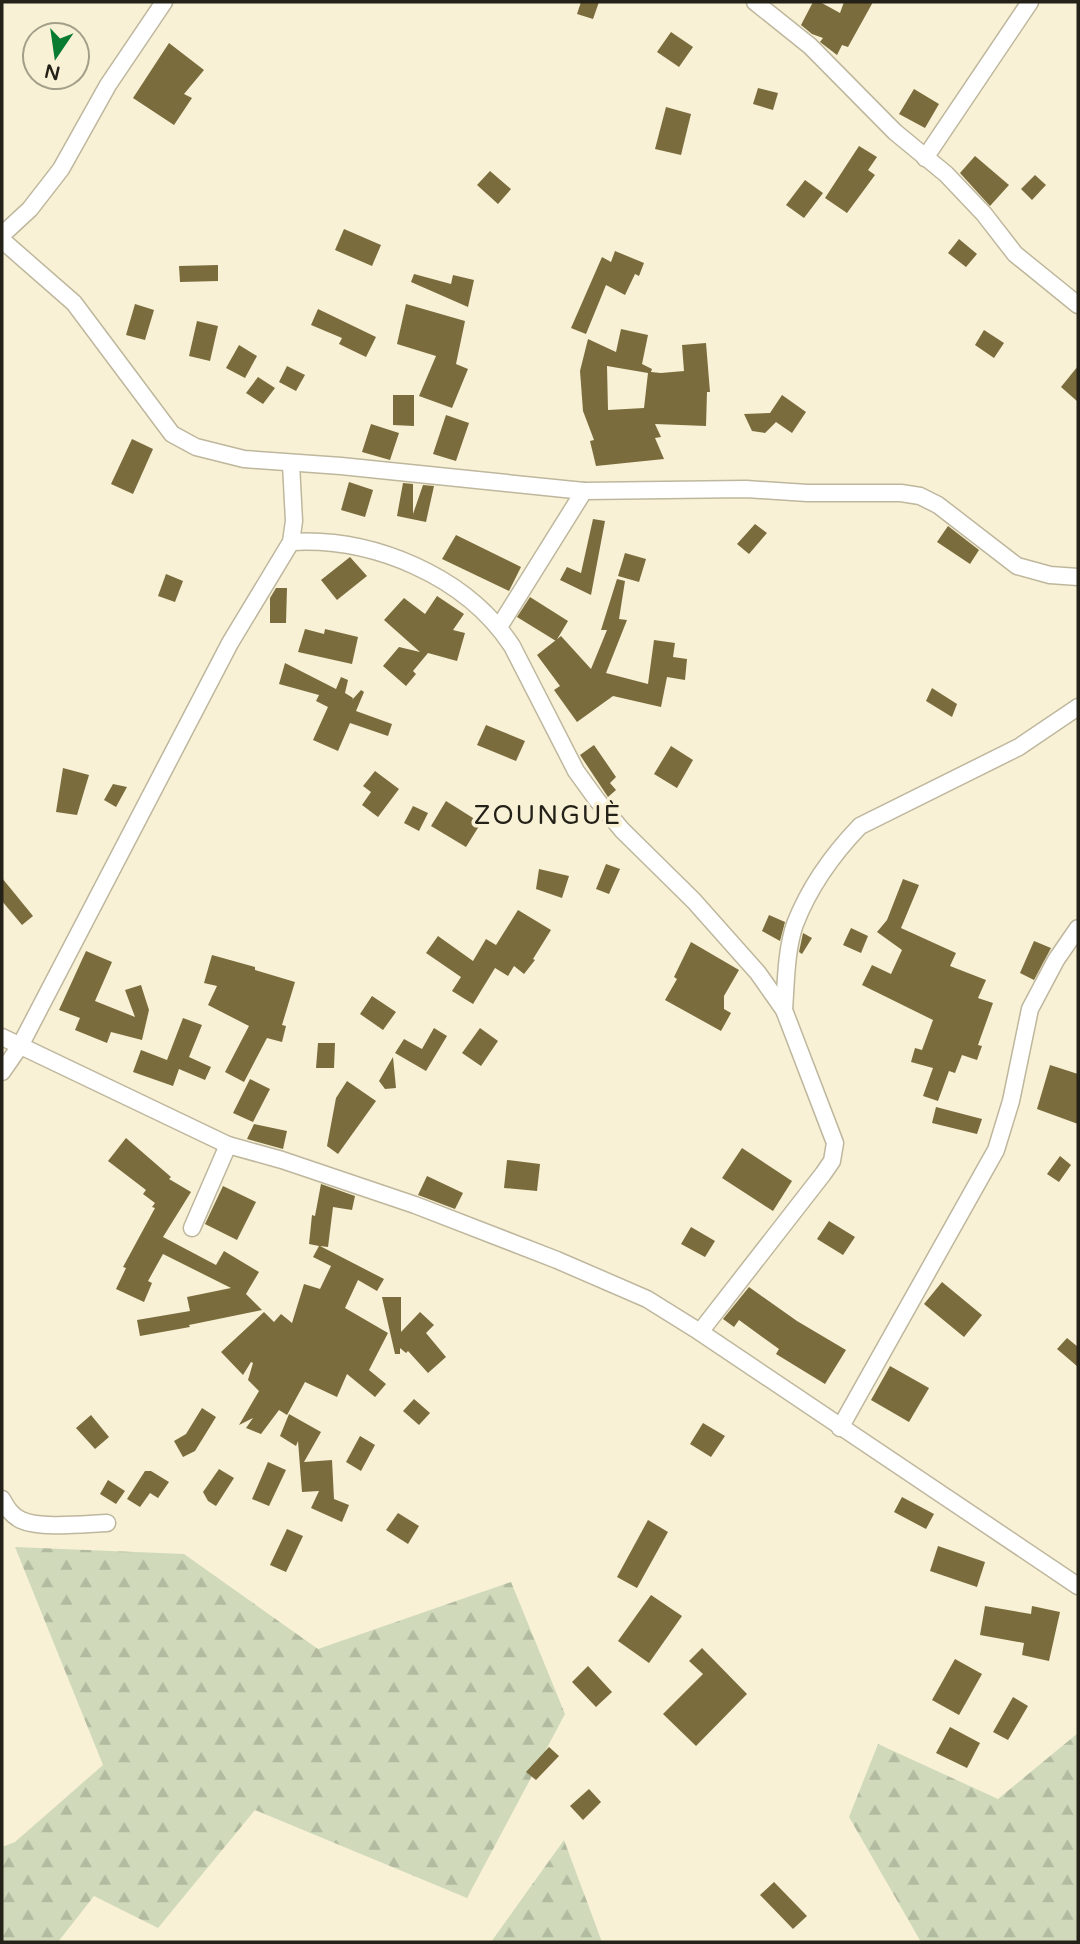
<svg xmlns="http://www.w3.org/2000/svg" width="1080" height="1944" font-family="'Varela Round',sans-serif">
<style>
.forest{fill:url(#forest-firs)}
.building{fill:#7a6c3c;fill-rule:evenodd}
.lines{fill:none;stroke-linecap:round;stroke-linejoin:round}
.minor-casing{stroke:#beb79d;stroke-width:19}
.minor{stroke:#fff;stroke-width:16}
.labels{text-anchor:middle;stroke-width:7;stroke-linejoin:round;paint-order:stroke}
.quarter-label{font-size:26px;letter-spacing:2px;fill:#242118;stroke:#f8f1d6}
</style>
<defs>
<pattern id="forest-firs" width="22" height="20" patternUnits="userSpaceOnUse" patternTransform="scale(1.75)"><rect width="22" height="20" fill="#d0dabb"/><path d="M5 1l3.5 6h-7zM16 11l3.5 6h-7z" fill="#b2bba0"/></pattern>
</defs>
<rect width="100%" height="100%" fill="#f8f1d6"/>
<g class="forest">
<path d="M15,1547L184,1554L318,1649L511,1582L565,1714L467,1898L255,1810L158,1928L94,1896L58,1942H2V1847L15,1842L103,1765Z"/>
<path d="M1078,1733V1942H921L849,1817L878,1744L998,1799Z"/>
<path d="M564,1840L602,1942H491Z"/>
</g>
<g class="building">
<path d="M581,2H599L593,19L577,14Z"/>
<path d="M813,2H820L840,13L844,2H873L848,47L842,45L837,55L820,42L823,38L812,34L801,25Z"/>
<path d="M671,32L693,47L679,67L657,52Z"/>
<path d="M169,43L204,70L184,94L192,98L174,125L133,98Z"/>
<path d="M758,88L778,93L773,110L753,104Z"/>
<path d="M914,89L939,104L925,128L899,114Z"/>
<path d="M666,107L691,114L681,155L655,149Z"/>
<path d="M859,146L877,157L868,170L875,175L847,213L825,198Z"/>
<path d="M975,156L1009,185L990,206L960,173Z"/>
<path d="M490,171L511,189L498,204L477,185Z"/>
<path d="M1035,175L1046,185L1032,200L1021,189Z"/>
<path d="M805,180L823,193L804,218L786,205Z"/>
<path d="M344,229L381,245L372,266L335,250Z"/>
<path d="M959,239L977,254L966,267L948,253Z"/>
<path d="M615,251L644,263L639,276L635,274L625,295L606,285L586,334L571,328L602,257L611,262Z"/>
<path d="M218,265V281L180,282L179,266Z"/>
<path d="M414,274L451,284L453,275L474,280L468,307L411,282Z"/>
<path d="M135,304L154,310L145,340L126,335Z"/>
<path d="M406,304L465,321L456,364L468,369L452,408L419,396L436,356L397,344Z"/>
<path d="M318,309L376,337L366,357L339,344L342,338L311,325Z"/>
<path d="M197,321L218,326L210,361L189,356Z"/>
<path d="M621,329L648,335L642,364L652,369L651,372L661,373L684,371L682,345L706,343L710,392H707L706,426L655,424L661,437L655,438L664,459L596,466L590,441L594,440L583,411L580,371L588,339L616,352ZM607,366L648,373L644,408L608,410Z"/>
<path d="M984,330L1004,343L994,358L975,345Z"/>
<path d="M239,345L257,356L245,378L226,368Z"/>
<path d="M287,366L305,375L296,391L279,382Z"/>
<path d="M1078,366V402L1061,387Z"/>
<path d="M258,377L275,388L263,404L246,393Z"/>
<path d="M393,395H414V426L393,425Z"/>
<path d="M782,395L806,412L792,433L776,422L765,433L752,431L744,414L770,413Z"/>
<path d="M446,415L469,423L456,461L433,454Z"/>
<path d="M371,424L399,433L390,460L362,452Z"/>
<path d="M132,439L153,449L133,494L111,484Z"/>
<path d="M349,482L373,490L365,517L341,510Z"/>
<path d="M403,483L413,484V514L423,485L434,486L426,522L397,516Z"/>
<path d="M593,519L605,521L591,595L560,580L567,567L581,573Z"/>
<path d="M755,524L767,533L749,554L737,544Z"/>
<path d="M948,526L979,550L970,564L937,542Z"/>
<path d="M456,535L521,567L509,591L442,559Z"/>
<path d="M625,553L646,559L639,582L618,576Z"/>
<path d="M350,557L367,576L337,600L321,580Z"/>
<path d="M166,574L183,581L175,602L158,596Z"/>
<path d="M617,579L625,581L619,619L627,620L606,673L648,684L654,640L675,643L673,657L687,659L685,680L667,677L661,707L613,696L577,722L554,690L560,686L537,655L561,636L591,669L607,630H601Z"/>
<path d="M276,588H287L286,623H270V598Z"/>
<path d="M437,596L464,614L453,630L465,633L457,661L428,653L413,671L416,674L406,686L383,666L399,647L420,652L384,620L404,598L425,614Z"/>
<path d="M530,597L568,621L556,641L517,617Z"/>
<path d="M305,629L324,634L325,629L358,637L352,664L298,652Z"/>
<path d="M285,663L336,689L341,677L348,680L345,693L353,698L352,700L361,690L364,692L356,711L392,724L388,736L350,723L338,751L313,740L328,707L316,701L319,695L279,684Z"/>
<path d="M932,688L957,704L952,717L926,701Z"/>
<path d="M486,725L525,741L516,761L477,745Z"/>
<path d="M594,745L616,777L610,783L616,790L608,797L580,755Z"/>
<path d="M671,746L693,760L677,788L654,774Z"/>
<path d="M63,768L89,775L77,815L56,812Z"/>
<path d="M375,771L399,789L378,817L362,805L371,792L363,786Z"/>
<path d="M113,784L127,787L116,807L104,800Z"/>
<path d="M446,801L481,823L466,847L431,826Z"/>
<path d="M413,806L428,813L419,831L404,823Z"/>
<path d="M606,864L620,869L609,894L596,889Z"/>
<path d="M539,869L569,876L562,898L536,889Z"/>
<path d="M2,878L33,916L22,925L2,901Z"/>
<path d="M903,879L919,885L901,928L956,953L950,966L986,980L978,998L993,1003L978,1045L982,1046L977,1060L962,1055L955,1073L949,1071L938,1101L923,1096L933,1068L911,1062L915,1048L922,1050L933,1020L862,985L872,965L891,974L902,950L877,932L887,920Z"/>
<path d="M518,910L551,930L533,959L535,960L524,974L514,966L508,976L495,968L473,1004L452,991L461,977L426,953L438,936L473,961L486,939L496,945Z"/>
<path d="M769,915L785,922L780,941L762,931Z"/>
<path d="M851,928L868,936L861,953L843,945Z"/>
<path d="M803,933L812,938L802,954L799,952Z"/>
<path d="M1034,941L1051,948L1034,980L1020,973Z"/>
<path d="M691,942L739,970L724,996V1009L731,1013L721,1031L665,1000L677,979L674,977Z"/>
<path d="M86,951L112,962L95,1001L135,1017L125,990L141,985L149,1010L142,1040L111,1032L107,1043L75,1030L80,1018L59,1010Z"/>
<path d="M212,955L255,967V970L295,982L282,1025L286,1026L282,1042L267,1038L244,1082L225,1072L249,1026L208,1005L217,986L204,983Z"/>
<path d="M372,996L396,1012L383,1030L360,1014Z"/>
<path d="M183,1018L202,1025L189,1057L211,1067L205,1080L179,1069L173,1086L133,1072L141,1050L167,1060Z"/>
<path d="M434,1028L447,1036L426,1071L395,1053L404,1039L422,1049Z"/>
<path d="M480,1028L498,1041L481,1066L462,1053Z"/>
<path d="M318,1043H335L334,1068H316Z"/>
<path d="M393,1057L396,1088L385,1089L379,1081Z"/>
<path d="M1050,1065L1078,1074V1124L1037,1109Z"/>
<path d="M250,1079L270,1089L253,1122L233,1113Z"/>
<path d="M347,1081L376,1101L338,1154L327,1146L336,1098Z"/>
<path d="M936,1107L982,1119L977,1134L932,1123Z"/>
<path d="M254,1124L287,1131L283,1149L247,1139Z"/>
<path d="M126,1138L171,1177L169,1179L191,1192L163,1237L216,1265L224,1251L259,1272L246,1294L262,1310L189,1325L190,1327L140,1336L137,1320L190,1311L187,1297L231,1288L163,1254L148,1281L152,1283L144,1302L116,1289L126,1268L123,1267L155,1208L152,1207L155,1203L143,1194L146,1190L108,1161Z"/>
<path d="M742,1148L792,1181L773,1211L722,1178Z"/>
<path d="M1060,1156L1071,1165L1059,1182L1047,1174Z"/>
<path d="M507,1160L540,1164L537,1191L504,1188Z"/>
<path d="M427,1176L463,1193L455,1209L418,1195Z"/>
<path d="M321,1184L355,1196L352,1210L333,1207L328,1247L320,1246L384,1279L377,1291L358,1280L345,1308L388,1333L369,1370L386,1384L375,1397L347,1374L337,1397L305,1382L287,1415L279,1410L261,1434L246,1428L253,1418L239,1425L259,1391L248,1380L253,1363L251,1362L243,1375L221,1352L264,1312L274,1322L281,1314L292,1323L304,1284L320,1289L331,1266L313,1257L319,1246L309,1244L312,1215L315,1216Z"/>
<path d="M223,1186L256,1202L237,1240L205,1224Z"/>
<path d="M829,1221L855,1237L843,1255L817,1239Z"/>
<path d="M691,1227L715,1241L705,1257L681,1244Z"/>
<path d="M942,1282L982,1315L964,1337L924,1304Z"/>
<path d="M749,1287L797,1321L846,1350L825,1384L776,1354L779,1349L739,1320L734,1327L723,1319Z"/>
<path d="M382,1297H401V1332L420,1312L434,1325L426,1333L446,1357L428,1373L408,1351L406,1353L400,1348V1354H395Z"/>
<path d="M1067,1338L1078,1347V1367L1057,1349Z"/>
<path d="M890,1366L929,1388L909,1422L871,1400Z"/>
<path d="M414,1399L430,1413L419,1425L403,1411Z"/>
<path d="M202,1408L216,1417L195,1451L183,1457L174,1441L186,1434Z"/>
<path d="M289,1414L321,1432L304,1462L332,1460L334,1499L349,1505L342,1522L311,1508L319,1491L302,1492L298,1441L296,1446L280,1436Z"/>
<path d="M91,1415L109,1437L95,1449L76,1428Z"/>
<path d="M703,1423L725,1436L711,1457L690,1444Z"/>
<path d="M360,1436L375,1445L361,1471L346,1462Z"/>
<path d="M268,1462L286,1470L269,1506L252,1499Z"/>
<path d="M219,1469L234,1478L216,1506L208,1501L203,1492Z"/>
<path d="M145,1471H151L169,1482L158,1498L150,1493L140,1507L127,1499Z"/>
<path d="M108,1480L125,1491L116,1504L100,1494Z"/>
<path d="M902,1497L934,1514L926,1529L894,1512Z"/>
<path d="M398,1513L419,1526L408,1544L386,1530Z"/>
<path d="M648,1520L668,1532L637,1588L617,1577Z"/>
<path d="M287,1529L303,1536L286,1572L270,1565Z"/>
<path d="M938,1546L985,1562L977,1587L930,1571Z"/>
<path d="M651,1595L682,1616L649,1663L618,1641Z"/>
<path d="M985,1606L1031,1614L1032,1606L1060,1612L1049,1661L1022,1655L1024,1643L980,1635Z"/>
<path d="M702,1648L747,1694L696,1746L663,1714L703,1674L689,1661Z"/>
<path d="M955,1659L982,1674L959,1715L932,1700Z"/>
<path d="M588,1666L612,1692L596,1707L572,1682Z"/>
<path d="M1013,1697L1028,1706L1008,1740L993,1732Z"/>
<path d="M950,1727L980,1743L967,1768L936,1753Z"/>
<path d="M549,1747L559,1756L536,1780L526,1772Z"/>
<path d="M589,1789L601,1802L583,1820L570,1806Z"/>
<path d="M774,1882L807,1916L793,1929L760,1895Z"/>
</g>
<g class="lines">
<defs>
<g id="minor">
<path d="M755,2L810,46L895,132L946,174L984,214L1015,254L1078,305"/>
<path d="M925,158L1030,2"/>
<path d="M2,235L30,209L61,169L108,85L164,2"/>
<path d="M2,240L74,303L172,434L196,447L244,459L341,466L584,491L746,489L807,493H901L920,496L938,505L1017,566L1050,575L1078,577"/>
<path d="M291,542C373,537 466,576 512,646L576,771L597,800L622,830L694,901L758,973L784,1010L835,1143L832,1161L823,1174L700,1332"/>
<path d="M499,627L584,491"/>
<path d="M784,1010C786,982 786,950 795,924C809,888 834,853 860,826L1019,747L1078,707"/>
<path d="M2,1037L228,1145L282,1160L415,1205L557,1260L647,1299L700,1332L1078,1586"/>
<path d="M2,1072L20,1046L230,643L291,542L294,521L291,464"/>
<path d="M192,1228L228,1145"/>
<path d="M840,1428L996,1150L1011,1101L1030,1009L1056,960L1078,928"/>
<path d="M2,1499C7,1508 11,1515 21,1520C40,1529 84,1524 107,1523"/>
</g>
</defs>
<use href="#minor" class="minor-casing"/>
<use href="#minor" class="minor"/>
</g>
<g class="labels">
<g class="quarter-label">
<text x="548" y="824">ZOUNGUÈ</text>
</g>
</g>
<rect width="1080" height="1944" fill="none" stroke="#242118" stroke-width="7"/>
<g transform="translate(56 56) rotate(193)"><circle r="33" fill="#f8f1d6" stroke="#a39e8a" stroke-width="2"/>
<path d="M0-5L12 26L0 18L-12 26Z" fill="#097b31"/>
<text y="-10" font-size="19" font-weight="bold" text-anchor="middle" fill="#242118">N</text>
</g>
</svg>
